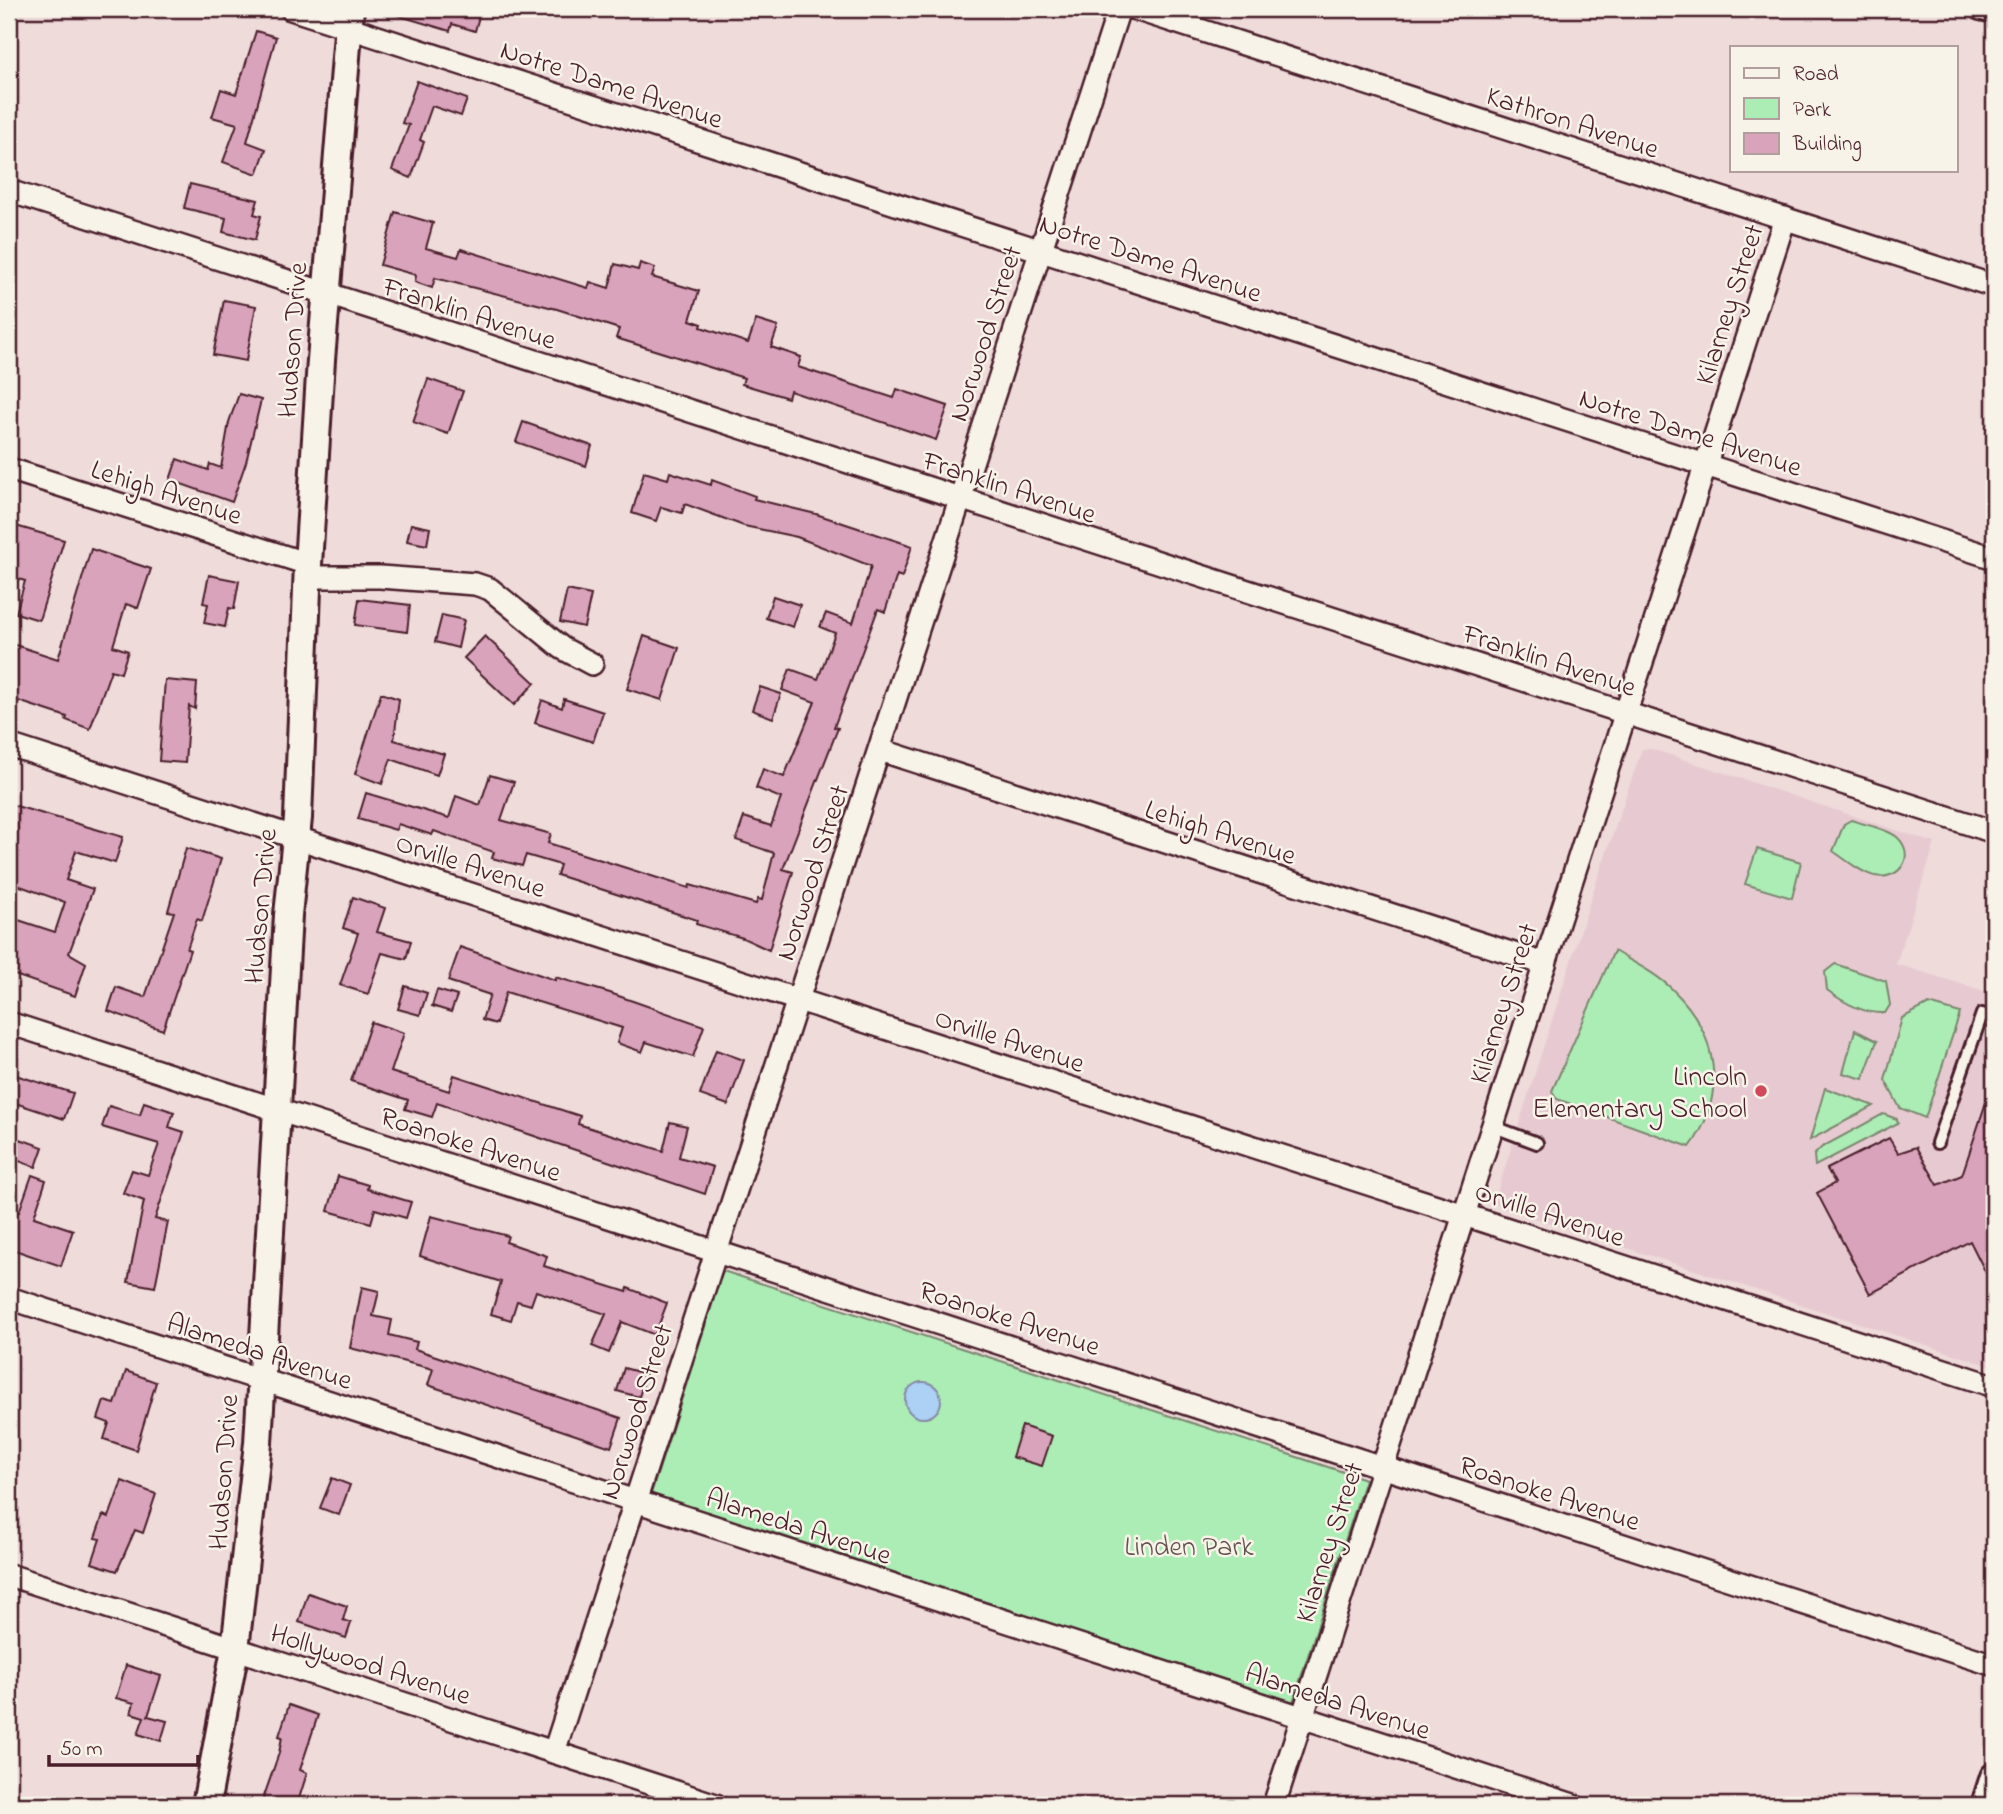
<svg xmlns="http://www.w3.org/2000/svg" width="2003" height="1814" font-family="'Indie Flower',sans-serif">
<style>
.built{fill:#e7cad1}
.green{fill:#acedb5;stroke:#7b8670;stroke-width:2}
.water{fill:#acd1f5;stroke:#858aa4;stroke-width:2}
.building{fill:#d8a3bb;stroke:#4a1f2b;stroke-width:2}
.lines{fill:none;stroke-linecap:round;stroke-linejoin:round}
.service-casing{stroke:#4a1f2b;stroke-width:16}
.minor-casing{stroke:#4a1f2b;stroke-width:26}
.tertiary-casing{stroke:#4a1f2b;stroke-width:32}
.service{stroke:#f7f3e8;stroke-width:10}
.minor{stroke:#f7f3e8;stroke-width:21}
.tertiary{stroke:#f7f3e8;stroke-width:26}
.poi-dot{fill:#d1495b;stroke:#f7f3e8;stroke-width:2.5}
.labels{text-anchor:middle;stroke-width:5;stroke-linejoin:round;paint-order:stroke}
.street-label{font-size:28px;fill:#4a1f2b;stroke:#f7f3e8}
.poi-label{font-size:28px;fill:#4a1f2b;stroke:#f7f3e8;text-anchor:end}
.park-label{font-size:28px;fill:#62524e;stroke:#f7f3e8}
</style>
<rect width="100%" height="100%" fill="#eedbda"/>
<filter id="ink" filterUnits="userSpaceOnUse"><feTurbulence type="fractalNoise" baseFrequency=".0143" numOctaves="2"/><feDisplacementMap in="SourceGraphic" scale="14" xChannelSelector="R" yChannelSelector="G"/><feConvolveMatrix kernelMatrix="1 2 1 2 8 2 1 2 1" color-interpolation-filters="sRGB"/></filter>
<g filter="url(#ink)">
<path class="built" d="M1642,749H1652L1935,843L1896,964L1994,994V1367L1503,1208L1494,1202L1592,895Z"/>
<g class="green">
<path d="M1851,820C1865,825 1886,828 1897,837C1917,855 1900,881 1875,876C1861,873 1845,859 1833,851L1844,824Z"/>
<path d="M1757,849L1801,862L1792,898L1745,884Z"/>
<path d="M1614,951C1634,963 1656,973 1673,990C1718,1033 1728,1096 1690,1147L1557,1099L1552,1091Z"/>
<path d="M1835,964L1886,981L1890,1005L1885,1013C1864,1014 1844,1003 1827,990L1825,972Z"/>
<path d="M1929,1004L1960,1013L1925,1118L1900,1108L1885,1080L1902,1018Z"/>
<path d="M1855,1030L1877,1041L1863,1079L1843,1073Z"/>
<path d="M1825,1088L1874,1106L1810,1140Z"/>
<path d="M1883,1114L1897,1119L1898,1123L1815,1166L1814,1155L1822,1147Z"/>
<path d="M723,1271L1365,1479L1293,1702L651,1494Z"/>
</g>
<circle class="water" cx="923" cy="1400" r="18"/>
<g class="building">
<path d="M390,9H481L475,31L452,24L450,31L390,13Z"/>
<path d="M256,31L276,37L247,142L266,149L257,174L223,162L237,124L212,117L221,89L236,94Z"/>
<path d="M417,81L467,99L461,116L432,106L420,140L424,142L411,178L392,170L409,125L402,123Z"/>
<path d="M190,184L258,200L254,214L261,216L255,240L223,232L226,218L184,208Z"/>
<path d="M395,212L433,223L426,248L458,257L461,249L588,288L590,282L609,288L615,264L638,270L640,263L655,268L652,277L699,291L690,320L702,324L701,327L748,343L756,320L778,327L771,347L801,357L798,367L894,398L897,389L948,406L936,440L790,391L788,398L742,384L744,378L616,338L619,329L557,309L435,278L432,288L415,282L416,275L380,265Z"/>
<path d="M224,300L256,306L246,361L213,355Z"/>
<path d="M428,379L463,391L448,434L413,422Z"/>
<path d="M239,394L261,400L246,462L232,502L170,480L177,459L208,470L210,464L221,468L229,422Z"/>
<path d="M523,422L592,446L586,466L516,442Z"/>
<path d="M644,472L668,479L670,472L711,485L712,480L755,496L754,499L816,514L912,546L902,577L897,575L885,612L878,609L834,727L838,728L783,869L793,872L769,950L743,938L696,924L697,920L557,875L560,865L526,855L522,866L492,858L494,852L434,831L432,835L398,824L396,830L358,819L366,793L449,818L456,796L480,805L490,775L514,782L501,820L551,834L548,843L689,888L690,885L756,904L758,899L762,900L774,853L736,840L744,817L771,826L781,798L756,788L763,769L784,777L815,702L782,690L790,669L818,679L835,633L820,627L826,613L853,623L871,566L797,537L744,526L685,504L682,513L661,507L656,521L632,513Z"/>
<path d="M9,524L64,540L39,620L16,613L25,581L9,576Z"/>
<path d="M411,524L430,528L427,545L407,541Z"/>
<path d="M91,549L151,569L138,608L126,604L113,646L128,651L121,673L111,670L90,729L66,720L67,717L9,698V643L58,659Z"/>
<path d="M209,575L239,581L234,609L229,608L225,627L204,623L208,604L203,603Z"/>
<path d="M567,590L591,595L584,627L560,622Z"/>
<path d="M773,596L800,605L793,627L766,618Z"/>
<path d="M359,599L410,605L407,632L355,625Z"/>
<path d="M442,615L464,620L458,648L435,642Z"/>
<path d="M485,636L535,683L514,705L464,658Z"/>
<path d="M644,636L679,648L662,700L627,689Z"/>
<path d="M165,680L197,683L195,709L189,706L185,763L159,761Z"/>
<path d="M760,687L781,694L773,718L752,710Z"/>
<path d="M381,693L399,699L394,740L444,754L437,775L391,759L382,784L355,774Z"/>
<path d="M564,699L603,712L593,742L535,723L542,700L562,708Z"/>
<path d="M9,804L123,837L115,863L76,851L66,880L93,889L69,953L86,963L75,996L9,973V917L55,932L65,902L9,882Z"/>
<path d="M186,848L221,859L202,921L197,919L187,949L190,950L163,1030L108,1011L116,987L145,997L174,912L168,911Z"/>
<path d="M353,897L385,908L377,932L411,941L406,959L382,953L368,994L340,985L358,933L343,928Z"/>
<path d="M460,947L555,980V977L610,993L704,1026L693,1057L646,1042L642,1052L617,1043L622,1028L506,992L496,1024L482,1020L490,995L448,981Z"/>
<path d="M405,986L427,993L420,1015L398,1009Z"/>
<path d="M437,990L457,996L451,1012L432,1006Z"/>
<path d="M371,1022L404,1033L391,1072L449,1091L454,1075L580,1116L578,1124L663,1151L670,1122L687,1126L679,1157L713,1167L705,1194L437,1103L432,1117L405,1109L408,1100L351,1081Z"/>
<path d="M716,1050L744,1060L728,1105L700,1095Z"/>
<path d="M9,1073L73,1093L64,1119L9,1101Z"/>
<path d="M1991,1087H1994V1289L1970,1241L1870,1294L1817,1193L1835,1183L1827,1169L1889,1138L1898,1153L1916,1147L1938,1185L1962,1175Z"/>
<path d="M144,1102L174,1112L169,1127L184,1132L155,1219L168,1222L155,1287L128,1282L144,1201L123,1193L132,1170L148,1175L159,1144L102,1127L109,1106L140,1115Z"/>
<path d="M20,1139L43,1147L36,1167L13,1159Z"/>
<path d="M32,1175L46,1180L34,1217L73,1230L61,1266L9,1248V1209L19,1212Z"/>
<path d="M338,1176L368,1185L367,1189L411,1202L406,1218L375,1209L371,1223L328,1211Z"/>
<path d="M431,1216L508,1236L506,1242L547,1256L544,1266L627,1292L628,1288L667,1303L655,1335L622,1322L609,1353L592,1346L606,1314L536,1291L531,1305L517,1301L511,1320L491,1314L501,1282L420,1256Z"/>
<path d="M362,1287L379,1291L373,1316L392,1320L389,1335L417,1342L415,1349L621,1418L611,1447L428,1385L433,1369L350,1348Z"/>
<path d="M624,1368L646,1374L639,1397L617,1391Z"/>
<path d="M126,1371L156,1382L136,1450L104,1439L109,1423L98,1419L104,1401L115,1404Z"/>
<path d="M1022,1426L1052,1436L1042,1466L1012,1457Z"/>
<path d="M332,1478L350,1485L339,1515L320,1508Z"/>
<path d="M122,1481L156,1494L143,1533L135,1530L117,1571L92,1563L100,1539L95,1538L103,1515L109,1517Z"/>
<path d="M308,1593L347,1606L343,1620L351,1623L346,1638L299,1622Z"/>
<path d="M126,1665L161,1676L148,1716L167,1721L161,1741L138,1734L144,1717L131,1713L134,1703L116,1698Z"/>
<path d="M289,1705L318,1715L300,1770L307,1773L297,1805H261L279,1753L282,1737L279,1736Z"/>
</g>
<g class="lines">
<defs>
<g id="service">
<path d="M1492,1126L1537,1143"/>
<path d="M1937,1143L1982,1014L1994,1017"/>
</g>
<g id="minor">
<path d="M291,9L1994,558"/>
<path d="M1135,9L1994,286"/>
<path d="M1980,9L1994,12"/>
<path d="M9,191L1994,832"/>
<path d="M9,469L308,564"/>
<path d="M307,577H380L475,584L490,589L562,648L592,664"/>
<path d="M9,745L1994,1386"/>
<path d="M880,750L1545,964"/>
<path d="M9,1023L1994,1665"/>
<path d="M9,1298L1573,1805"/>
<path d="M9,1575L716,1805"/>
<path d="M554,1752L1119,9"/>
<path d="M1274,1805L1785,218"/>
</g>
<g id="tertiary">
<path d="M206,1805L235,1649L258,1443L288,915L298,818L308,564L321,360L350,9"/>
<path d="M1985,1805L1994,1777"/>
</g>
</defs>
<use href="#service" class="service-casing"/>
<use href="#minor" class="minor-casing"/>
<use href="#tertiary" class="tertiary-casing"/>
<use href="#service" class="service"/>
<use href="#minor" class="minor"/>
<use href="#tertiary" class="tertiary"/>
</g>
</g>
<circle class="poi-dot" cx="1761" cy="1091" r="7"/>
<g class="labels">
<g class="street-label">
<text transform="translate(612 83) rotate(18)" y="10">Notre Dame Avenue</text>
<text transform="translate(1573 121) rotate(18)" y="10">Kathron Avenue</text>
<text transform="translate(1151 257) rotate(18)" y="10">Notre Dame Avenue</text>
<text transform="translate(1728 304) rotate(-72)" y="10">Kilarney Street</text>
<text transform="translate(470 312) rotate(18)" y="10">Franklin Avenue</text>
<text transform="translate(984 333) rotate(-72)" y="10">Norwood Street</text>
<text transform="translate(291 340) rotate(-86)" y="10">Hudson Drive</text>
<text transform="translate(1691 431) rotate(18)" y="10">Notre Dame Avenue</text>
<text transform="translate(1010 486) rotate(18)" y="10">Franklin Avenue</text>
<text transform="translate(167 491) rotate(18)" y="10">Lehigh Avenue</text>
<text transform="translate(1550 659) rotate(18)" y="10">Franklin Avenue</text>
<text transform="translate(1221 831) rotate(18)" y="10">Lehigh Avenue</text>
<text transform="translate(471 864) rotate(18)" y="10">Orville Avenue</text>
<text transform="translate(811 872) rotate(-72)" y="10">Norwood Street</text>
<text transform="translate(259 906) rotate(-85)" y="10">Hudson Drive</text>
<text transform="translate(1502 1003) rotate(-72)" y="10">Kilarney Street</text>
<text transform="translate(1010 1039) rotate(18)" y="10">Orville Avenue</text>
<text transform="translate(471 1143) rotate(18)" y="10">Roanoke Avenue</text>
<text transform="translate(1550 1213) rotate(18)" y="10">Orville Avenue</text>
<text transform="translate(1010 1317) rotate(18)" y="10">Roanoke Avenue</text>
<text transform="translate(260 1350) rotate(18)" y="10">Alameda Avenue</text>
<text transform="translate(635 1411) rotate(-72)" y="10">Norwood Street</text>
<text transform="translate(222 1472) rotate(-86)" y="10">Hudson Drive</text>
<text transform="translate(1550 1492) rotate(18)" y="10">Roanoke Avenue</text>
<text transform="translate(799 1525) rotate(18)" y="10">Alameda Avenue</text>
<text transform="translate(1328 1542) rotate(-72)" y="10">Kilarney Street</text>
<text transform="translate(371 1663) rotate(18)" y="10">Hollywood Avenue</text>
<text transform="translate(1338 1700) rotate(18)" y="10">Alameda Avenue</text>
</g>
<g class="poi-label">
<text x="1747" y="1085">Lincoln<tspan x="1747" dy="32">Elementary School</tspan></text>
</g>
<g class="park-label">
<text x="1189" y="1555">Linden Park</text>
</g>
</g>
<rect width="2003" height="1814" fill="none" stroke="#f7f3e8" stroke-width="35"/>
<rect x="18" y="18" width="1968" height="1779" fill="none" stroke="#4a1f2b" stroke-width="2.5" filter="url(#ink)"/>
<rect x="1730" y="46" width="228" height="126" fill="#f7f3e8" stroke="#b29e9c" stroke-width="2"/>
<rect x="1744" y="68" width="35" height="10" fill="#f7f3e8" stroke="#b29e9c" stroke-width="2"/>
<text x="1793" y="80" font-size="21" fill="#4a1f2b">Road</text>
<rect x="1744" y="98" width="35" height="21" fill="#acedb5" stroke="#b29e9c" stroke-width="2"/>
<text x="1793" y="116" font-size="21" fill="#4a1f2b">Park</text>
<rect x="1744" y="133" width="35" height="21" fill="#d8a3bb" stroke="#b29e9c" stroke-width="2"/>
<text x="1793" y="150" font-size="21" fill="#4a1f2b">Building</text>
<path d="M49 1755v10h149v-10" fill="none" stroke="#4a1f2b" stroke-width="3.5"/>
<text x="60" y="1755" font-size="21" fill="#4a1f2b" stroke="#f7f3e8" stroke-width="5" paint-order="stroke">50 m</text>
</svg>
